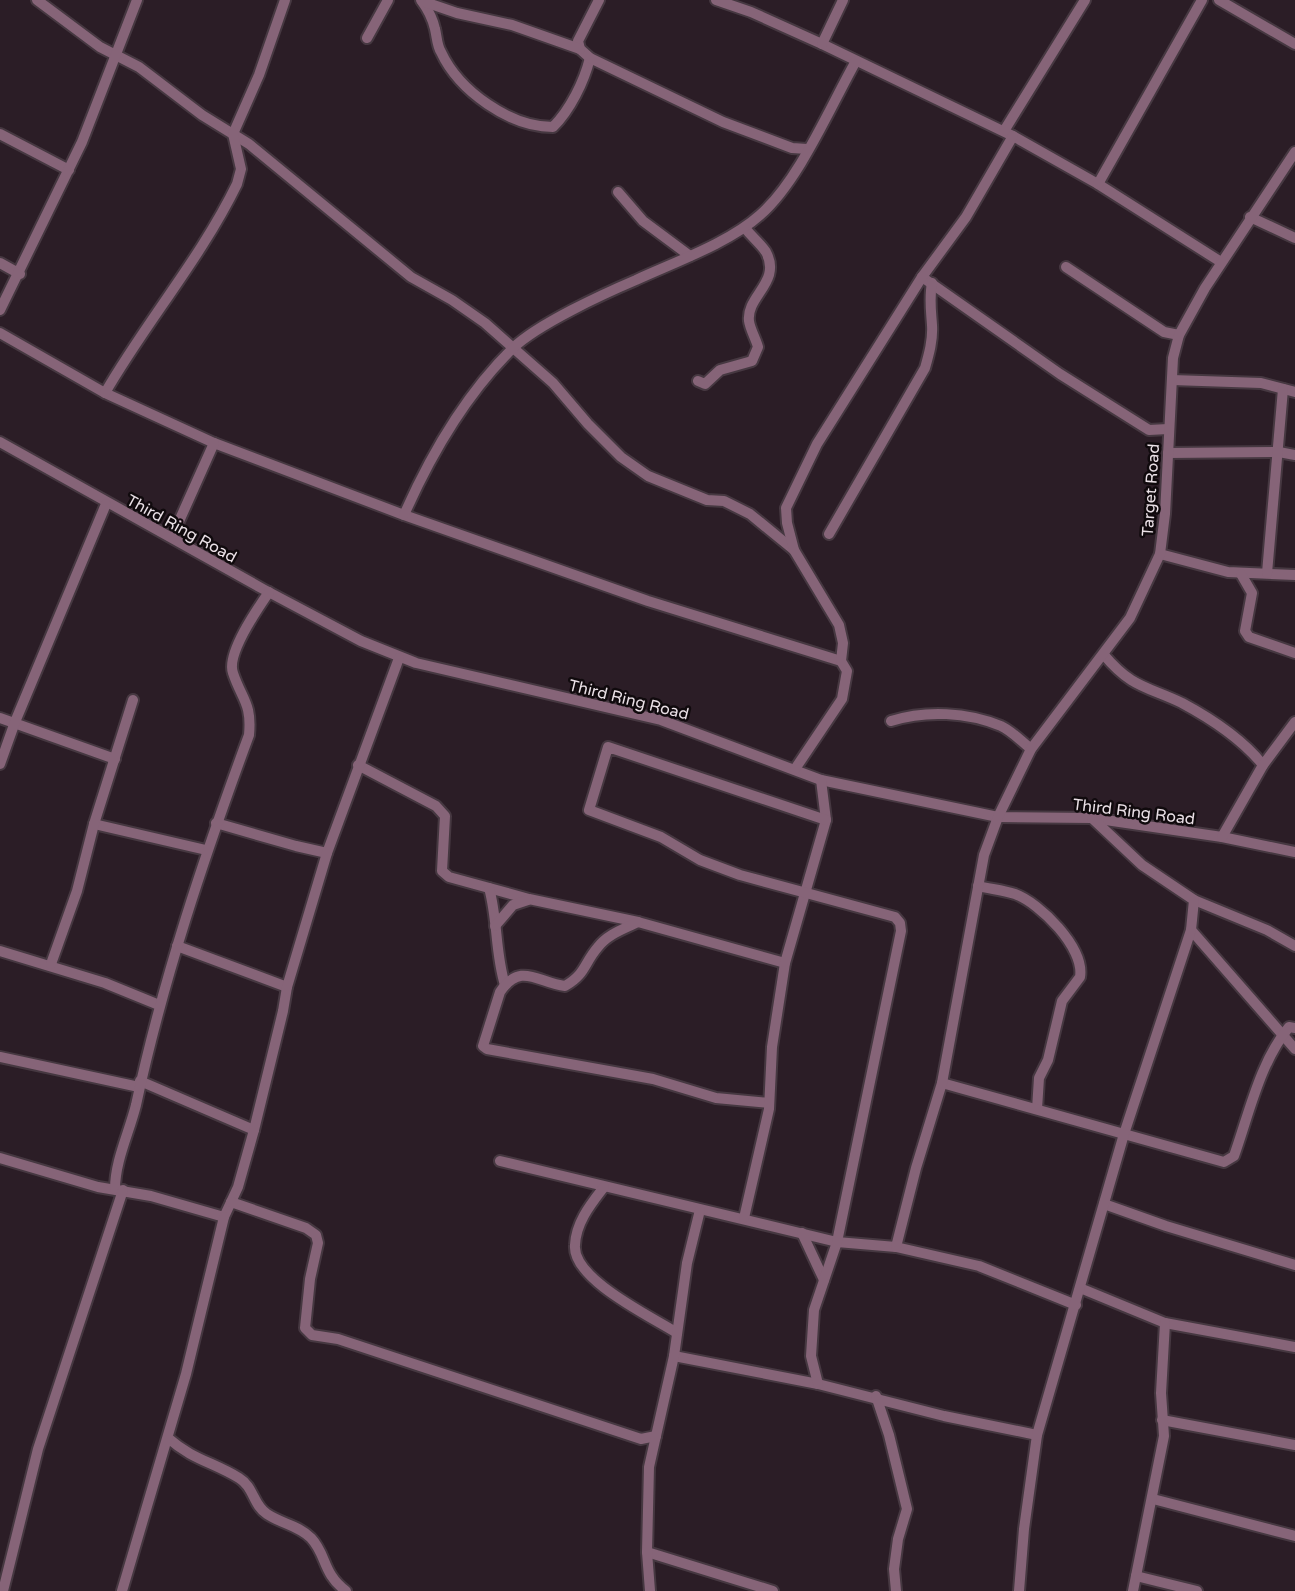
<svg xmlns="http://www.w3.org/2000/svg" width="1295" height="1591" font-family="'Varela Round',sans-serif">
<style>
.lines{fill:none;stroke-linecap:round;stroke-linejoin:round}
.minor-casing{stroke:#463841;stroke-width:14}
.minor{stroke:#866478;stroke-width:10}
.labels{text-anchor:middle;stroke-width:5;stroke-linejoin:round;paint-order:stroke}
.street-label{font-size:16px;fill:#eae0e6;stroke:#100a0d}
</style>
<rect width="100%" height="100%" fill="#2b1d26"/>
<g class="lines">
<defs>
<g id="minor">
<path d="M37,0L100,47L139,67L202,115L249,144L411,277L452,300L485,323L553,383L588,424L621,457L648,476L707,500L724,501L750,514L794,550"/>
<path d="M421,0C427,8 433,20 435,29C437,37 437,46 441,52C459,91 510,127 553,127C570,110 584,82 590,58"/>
<path d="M599,0L578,41L580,49L590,58L723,122L792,148L807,149"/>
<path d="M716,0L751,12L822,44L1013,136L1098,184L1221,262"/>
<path d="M1219,0L1295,44"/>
<path d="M422,1L457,13L512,25L580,49"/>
<path d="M367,38L388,0"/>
<path d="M822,44L843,0"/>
<path d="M1004,131L1085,0"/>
<path d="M0,134L69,170"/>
<path d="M1098,184L1202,0"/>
<path d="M618,192L643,221L690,256"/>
<path d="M1250,217L1295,238"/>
<path d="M0,263L20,274"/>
<path d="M1066,267L1164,332L1179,335"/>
<path d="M922,277L1060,374L1149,430L1168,429"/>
<path d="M0,310L82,142L137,0"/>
<path d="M0,333L105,393L214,443L404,515L648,601L841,661"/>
<path d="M1172,380L1261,383L1295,392"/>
<path d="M698,381L705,384L720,370L752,361L758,347C756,339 750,329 749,321C746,296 782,282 766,252C761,244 751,236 745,228"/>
<path d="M105,393C146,322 201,258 237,184L241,169L233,134L259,75L285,0"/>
<path d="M0,442L263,589L361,641L416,663L661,720L821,780L998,817L1092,818L1222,837L1295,852"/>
<path d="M1168,453L1279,452L1295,455"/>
<path d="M404,515C431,454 465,395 513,348C538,324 603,294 636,280C675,262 729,243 760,215C799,181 830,107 856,61"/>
<path d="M829,534L925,368C929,354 933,340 932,325C931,310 929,298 932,283"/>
<path d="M172,537L214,443"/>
<path d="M1160,554L1228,572L1295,575"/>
<path d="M1267,573L1283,389"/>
<path d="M1241,574L1252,593L1245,631L1249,637L1295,653"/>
<path d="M1104,655C1132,688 1146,686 1182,703C1210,718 1243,740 1263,765"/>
<path d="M0,718L115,759"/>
<path d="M891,721C926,710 967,712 1001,726C1012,731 1022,742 1031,749"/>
<path d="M0,764L15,722L106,504"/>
<path d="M358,765L436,806L445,816L442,871L449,877L529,899L638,922L785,963"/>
<path d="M795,769L842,699L847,671L841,661L843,643L839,625L794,550L787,523L786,508L817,444L922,277L966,217L1013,136"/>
<path d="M216,823L296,846L327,853"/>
<path d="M94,824L206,850"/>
<path d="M1222,837L1263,765L1295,722"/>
<path d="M978,886C990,889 1003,890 1015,894C1040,903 1085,948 1080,977L1062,1001L1048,1060L1039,1078L1037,1109"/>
<path d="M489,888C498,920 495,953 505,985"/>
<path d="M1194,900L1267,930L1295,946"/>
<path d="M638,922C624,929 608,934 598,947C584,963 586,974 565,986C538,983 521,961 500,992L483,1046L487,1049L653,1079L716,1098L769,1103"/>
<path d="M495,926L513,905L528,900"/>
<path d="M1191,930L1295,1049"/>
<path d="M177,946L287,987"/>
<path d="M0,951L105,983L159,1005"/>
<path d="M51,964L77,891L94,824L133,700"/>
<path d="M0,1057L139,1087"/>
<path d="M140,1081L254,1130"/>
<path d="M942,1083L1224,1162L1234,1156C1249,1114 1260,1062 1289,1027L1295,1028"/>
<path d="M0,1158L98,1187L151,1196L224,1217L238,1187L254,1130L283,1011L287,987L327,853L399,658"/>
<path d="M500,1161L837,1242L896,1247L979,1266L1076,1305"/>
<path d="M604,1187C591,1204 576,1222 575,1245C572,1279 650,1316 677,1333"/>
<path d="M115,1189C115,1161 129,1133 136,1105C163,979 204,857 249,735C252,703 242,700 233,673C226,654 258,608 269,592"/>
<path d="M231,1202L306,1228L316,1235L318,1243L310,1279L305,1328L312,1335L338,1339L641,1439L656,1436"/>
<path d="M1104,1204L1166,1226L1295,1265"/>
<path d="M744,1218L769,1109L772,1047L785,963L826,820L821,780"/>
<path d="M802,1233L824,1280"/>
<path d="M896,1247L916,1168L942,1083L984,855L998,817L1031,749L1130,618L1160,554L1165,514L1173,358L1179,335L1205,288L1295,152"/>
<path d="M1080,1288L1165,1323L1295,1347"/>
<path d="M674,1356L818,1384L944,1416L1037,1435"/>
<path d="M818,1384L811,1356L814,1310L837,1242L901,931L900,923L895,917L740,875L700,860L661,837L589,810L608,747L826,820"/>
<path d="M876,1396L889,1435L907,1509L898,1539L894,1569L896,1591"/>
<path d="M1162,1420L1295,1445"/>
<path d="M168,1438C193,1460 213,1462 239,1478C254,1487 253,1505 267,1514C282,1524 298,1525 311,1538C327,1555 322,1573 346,1591"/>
<path d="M1153,1499L1295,1536"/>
<path d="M647,1552L773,1591"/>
<path d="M1136,1576L1197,1591"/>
<path d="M3,1591L38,1449L123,1190"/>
<path d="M122,1591L186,1374L224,1217"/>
<path d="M650,1591L647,1552L649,1467L674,1356L687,1263L700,1210"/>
<path d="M1019,1591L1024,1529L1037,1435L1124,1134L1191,930L1194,900L1142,865L1092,818"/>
<path d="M1133,1591L1164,1436L1161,1393L1165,1323"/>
</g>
</defs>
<use href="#minor" class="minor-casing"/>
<use href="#minor" class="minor"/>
</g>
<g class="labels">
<g class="street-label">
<text transform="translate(1150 490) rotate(-86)" y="6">Target Road</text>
<text transform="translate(182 528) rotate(29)" y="6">Third Ring Road</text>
<text transform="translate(629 699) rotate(14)" y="6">Third Ring Road</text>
<text transform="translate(1134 811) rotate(7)" y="6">Third Ring Road</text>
</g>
</g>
</svg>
